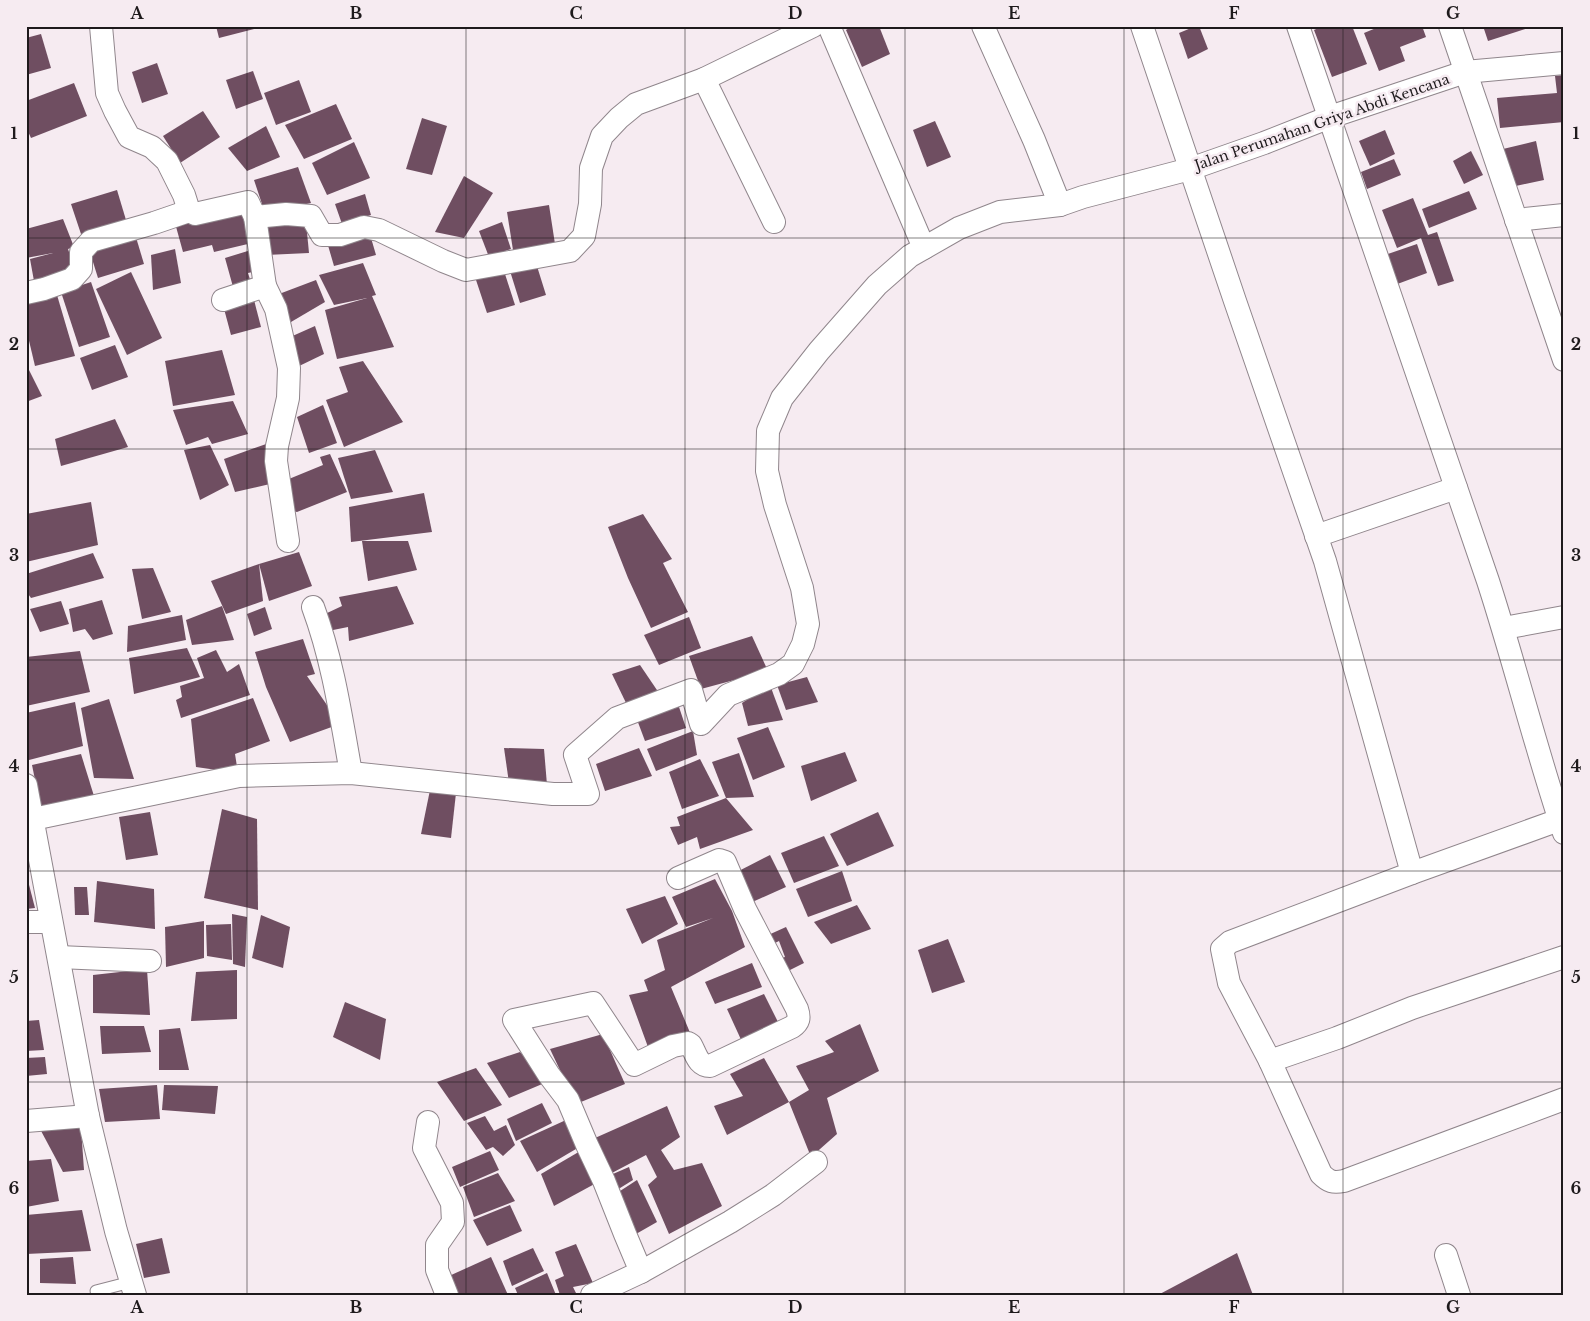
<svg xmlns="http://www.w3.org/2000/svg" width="1590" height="1321" font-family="'Libre Baskerville',serif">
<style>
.building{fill:#6f4e61}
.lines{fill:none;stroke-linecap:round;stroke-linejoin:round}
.lane-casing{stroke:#90868c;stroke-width:13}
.street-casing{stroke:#90868c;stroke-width:24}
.lane{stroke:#fff;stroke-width:11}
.street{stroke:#fff;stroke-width:22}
.grid{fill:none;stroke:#1e1a1c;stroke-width:1;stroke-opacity:0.55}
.labels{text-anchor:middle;stroke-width:5;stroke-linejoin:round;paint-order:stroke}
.street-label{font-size:14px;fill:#1e1a1c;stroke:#f6ebf1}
.neatline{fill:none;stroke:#1e1a1c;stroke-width:2}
.grid-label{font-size:16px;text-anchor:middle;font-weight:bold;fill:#1e1a1c}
</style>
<rect width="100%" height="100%" fill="#f6ebf1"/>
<g class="building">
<path d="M216,26H262V27L219,38Z"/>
<path d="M852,26H879L890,54L862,67L846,30Z"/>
<path d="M1196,26H1199L1208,49L1188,59L1179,33Z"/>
<path d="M1323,26H1352L1367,64L1332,77L1314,30Z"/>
<path d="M1381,26H1422L1426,37L1400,47L1405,61L1379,71L1364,33Z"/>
<path d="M1483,26H1531V27L1488,41Z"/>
<path d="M41,34L51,68L26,75V38Z"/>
<path d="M157,63L168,94L142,103L132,72Z"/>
<path d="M253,71L263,99L236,109L226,80Z"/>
<path d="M1564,75V122L1500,128L1497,98L1557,93L1555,76Z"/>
<path d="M299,80L311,112L276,125L264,93Z"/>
<path d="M74,83L87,116L31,138L26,127V101Z"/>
<path d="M336,104L352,139L304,159L285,125Z"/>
<path d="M203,111L220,137L180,163L163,136Z"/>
<path d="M422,118L447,126L432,175L406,169Z"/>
<path d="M935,121L951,157L927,167L913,130Z"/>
<path d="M266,126L280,157L247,171L228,148Z"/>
<path d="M1385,130L1395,154L1370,166L1359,141Z"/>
<path d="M1536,141L1544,180L1511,187L1503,149Z"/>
<path d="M354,142L370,178L327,195L312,163Z"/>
<path d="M1471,151L1483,175L1464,184L1453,161Z"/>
<path d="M1394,159L1401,175L1367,189L1361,172Z"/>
<path d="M298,167L311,203L265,213L254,180Z"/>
<path d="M464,176L493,193L464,238L435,232Z"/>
<path d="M117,190L126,220L81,234L71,204Z"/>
<path d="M1469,191L1477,209L1429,228L1422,209Z"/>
<path d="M365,194L371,215L342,224L335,204Z"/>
<path d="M1413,198L1428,235L1437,232L1454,281L1438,286L1421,238L1397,248L1382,210Z"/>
<path d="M243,205L252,243L214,252L212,245L183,252L175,223Z"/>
<path d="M549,205L555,244L513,250L507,212Z"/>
<path d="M63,219L74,247L68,249L75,270L34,281L30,259L53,253L26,258V229Z"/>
<path d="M306,222L309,253L266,255L264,224Z"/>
<path d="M502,222L511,249L489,257L479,231Z"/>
<path d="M369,231L376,255L334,266L327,242Z"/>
<path d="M135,234L144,264L98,278L89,249Z"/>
<path d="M1417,244L1427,273L1392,286L1382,256Z"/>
<path d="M175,249L181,283L153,290L151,255Z"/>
<path d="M251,250L257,271L248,273L253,289L235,294L225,258Z"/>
<path d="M363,263L376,295L372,296L394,347L337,359L325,310L367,298L334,305L319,275Z"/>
<path d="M536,263L546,295L520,303L510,271Z"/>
<path d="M504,271L515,305L487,313L475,277Z"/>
<path d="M131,272L162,338L127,355L96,289Z"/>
<path d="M316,280L325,302L291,322L279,294Z"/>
<path d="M91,282L110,337L79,347L61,292Z"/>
<path d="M57,295L75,356L35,366L26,328V300Z"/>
<path d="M253,296L261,327L231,335L223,305Z"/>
<path d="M315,326L324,354L295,368L288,338Z"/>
<path d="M115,345L128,377L92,390L80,358Z"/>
<path d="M222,350L235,395L173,406L165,361Z"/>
<path d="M363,361L403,422L344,447L326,400L348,392L339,367Z"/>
<path d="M26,364L42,396L26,402Z"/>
<path d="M233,401L248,434L212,444L208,437L186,445L173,410Z"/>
<path d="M323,405L337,443L309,453L297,417Z"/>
<path d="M115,419L128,447L61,466L55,439Z"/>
<path d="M269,443L270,484L235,492L224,459Z"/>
<path d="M210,445L229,485L200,500L184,450Z"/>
<path d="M375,450L393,492L351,499L338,458Z"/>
<path d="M330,454L347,492L297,512L289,510L284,481L323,465L320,457Z"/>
<path d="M424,493L432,532L351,542L349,507Z"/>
<path d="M91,502L98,545L26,562V514Z"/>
<path d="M643,514L672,559L663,563L688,612L651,628L628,578L608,527Z"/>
<path d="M362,541H408L417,570L368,581Z"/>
<path d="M299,552L312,586L269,601L259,564Z"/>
<path d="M93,553L104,578L31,598L26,591V574Z"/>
<path d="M259,564L263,601L226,614L211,581Z"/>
<path d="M153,568L171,612L142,619L132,569Z"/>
<path d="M397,586L414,624L349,641L348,627L328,631L325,614L342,606L339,597Z"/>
<path d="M102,600L113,634L93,640L85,629L73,632L69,609Z"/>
<path d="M61,601L69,624L40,632L30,609Z"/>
<path d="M222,606L234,640L192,645L186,620Z"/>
<path d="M265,607L272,629L254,636L247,614Z"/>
<path d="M182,615L186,640L127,652L128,626Z"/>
<path d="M689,617L701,648L659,665L644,635Z"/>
<path d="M752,636L768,671L701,689L689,656Z"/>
<path d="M303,639L315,674L307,676L340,724L290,742L266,687L255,652Z"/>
<path d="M187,648L200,677L134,694L129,658Z"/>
<path d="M216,650L227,672L239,664L250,695L181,718L176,700L182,697L180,686L204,678L197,658Z"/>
<path d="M80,651L90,692L26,706V657Z"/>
<path d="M640,665L661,696L628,707L612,674Z"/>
<path d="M807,677L818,702L786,710L777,685Z"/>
<path d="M770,685L783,720L748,726L742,703Z"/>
<path d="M253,698L270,741L235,754L238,773L196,767L191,719Z"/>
<path d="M109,699L134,779L94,778L81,708Z"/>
<path d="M677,701L686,728L645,741L636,717Z"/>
<path d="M75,702L83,746L29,760L26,745V713Z"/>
<path d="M768,727L785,767L753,780L737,738Z"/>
<path d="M693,731L697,755L656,771L647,749Z"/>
<path d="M504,748L544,749L547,785L509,783Z"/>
<path d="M639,748L652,776L605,791L596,764Z"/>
<path d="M845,752L857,781L811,801L801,766Z"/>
<path d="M739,753L754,797L726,798L712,762Z"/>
<path d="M81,754L94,796L41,809L32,765Z"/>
<path d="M700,759L719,796L682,809L669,772Z"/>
<path d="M430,790L456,793L451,838L421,834Z"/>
<path d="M726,798L753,830L700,849L697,837L678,845L670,827L680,826L677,817Z"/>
<path d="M222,809L257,819L258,910L204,898Z"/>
<path d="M150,812L158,855L126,860L119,817Z"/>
<path d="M878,812L894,846L847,866L830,834Z"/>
<path d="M824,836L839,866L794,883L781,853Z"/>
<path d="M770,855L786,887L748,904L731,875Z"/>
<path d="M842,871L852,901L808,917L796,889Z"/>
<path d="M26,873L35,908L26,909Z"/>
<path d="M715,879L732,911L745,947L671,987L691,1035L648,1047L629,995L648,991L644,980L665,970L657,940L713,918L686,927L672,897Z"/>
<path d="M97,881L154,889L155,929L94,922Z"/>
<path d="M74,887H87L89,915H75Z"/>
<path d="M665,896L678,924L642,944L626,909Z"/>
<path d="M857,905L871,929L831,944L814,922Z"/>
<path d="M232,914L247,917L245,967L233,964Z"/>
<path d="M261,915L290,927L283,968L252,958Z"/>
<path d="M204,921V958L166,967L165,927Z"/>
<path d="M231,924L232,960L207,956L206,925Z"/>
<path d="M786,927L804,963L784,973L778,959L785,957L779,941L771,945L766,936Z"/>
<path d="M948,939L965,982L932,993L918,950Z"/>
<path d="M752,963L762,987L715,1004L705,982Z"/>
<path d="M147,969L150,1015L93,1013V975Z"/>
<path d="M237,970V1019L191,1021L196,972Z"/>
<path d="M764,994L781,1028L743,1044L727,1009Z"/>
<path d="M345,1002L386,1019L380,1060L333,1037Z"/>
<path d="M39,1020L44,1050L26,1051V1021Z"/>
<path d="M860,1024L879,1071L827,1098L837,1134L811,1157L789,1102L727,1135L714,1106L743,1096L730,1074L764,1058L789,1102L809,1090L796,1066L834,1052L825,1041Z"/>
<path d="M100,1026H144L151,1052L102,1054Z"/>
<path d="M180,1028L189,1070H159V1030Z"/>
<path d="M603,1034L625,1084L576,1104L550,1049Z"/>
<path d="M520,1052L547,1082L509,1098L487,1063Z"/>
<path d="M45,1057L47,1074L26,1076V1058Z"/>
<path d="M476,1068L502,1105L464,1121L437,1082Z"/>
<path d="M157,1085L160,1119L105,1122L99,1089Z"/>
<path d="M164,1085L218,1086L215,1114L162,1110Z"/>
<path d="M542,1103L552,1123L516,1141L507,1119Z"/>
<path d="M667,1106L680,1137L661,1150L674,1170L702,1163L722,1206L669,1234L648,1185L657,1177L646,1155L610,1174L595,1138Z"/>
<path d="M485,1116L494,1131L506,1125L515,1145L503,1156L493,1147L486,1150L467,1123Z"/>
<path d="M566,1120L581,1146L537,1172L520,1141Z"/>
<path d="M81,1128L84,1170L63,1172L40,1129Z"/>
<path d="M582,1150L600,1181L554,1206L541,1174Z"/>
<path d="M490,1151L499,1170L460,1187L452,1167Z"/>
<path d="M51,1159L59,1201L26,1207V1161Z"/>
<path d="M629,1167L633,1180L612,1193L606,1177Z"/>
<path d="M498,1173L515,1201L474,1217L463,1187Z"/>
<path d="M637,1180L657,1222L636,1234L617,1193Z"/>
<path d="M510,1205L522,1231L487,1246L473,1220Z"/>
<path d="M82,1210L91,1251L26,1254V1215Z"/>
<path d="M162,1238L170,1273L144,1278L136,1244Z"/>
<path d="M576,1244L593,1283L573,1287L576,1293L572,1295H560L555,1280L564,1276L555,1252Z"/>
<path d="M533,1248L544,1271L512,1286L503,1261Z"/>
<path d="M1237,1253L1253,1295H1158Z"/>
<path d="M73,1257L76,1284L40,1283V1259Z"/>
<path d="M491,1257L508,1295H456L449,1276Z"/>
<path d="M547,1273L556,1295H518L515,1288Z"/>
</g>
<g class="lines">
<defs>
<path id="lane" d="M96,1291L131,1282"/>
<g id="street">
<path d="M101,26L107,93L115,111L129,137L152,147L167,161L184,195L189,211L195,214L248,202L255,217L286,214L311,216L322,235H340L364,227L379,230L443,261L466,270L570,251L584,236L590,204L591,168L602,136L619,118L636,104L704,79"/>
<path d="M829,26L924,248"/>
<path d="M983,26L1034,140L1060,205L1083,197L1190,169L1264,143L1330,117L1465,72L1564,63"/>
<path d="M1142,26L1235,301L1325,561L1412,873L1230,942L1222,949L1229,983L1270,1061L1321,1174C1329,1182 1333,1183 1344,1181L1564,1099"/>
<path d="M1298,26L1488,581C1515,664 1536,750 1564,833"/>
<path d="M1450,26L1564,360"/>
<path d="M1516,220L1564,215"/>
<path d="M774,222L704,79L813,26"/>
<path d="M265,286L276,309L289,368L288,398L277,446L276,461L288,541"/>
<path d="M26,293L44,289L72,279L81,269V252L91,241L154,223L189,211"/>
<path d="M223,300L265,286L255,217"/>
<path d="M1316,536L1456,488"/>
<path d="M313,607C333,661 341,717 351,773"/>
<path d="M1504,628L1564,617"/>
<path d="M26,785L88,1116L116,1231L135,1295"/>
<path d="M33,819L239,776L351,773L553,794H588L575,755L617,718L691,690L701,724L728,695L779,674L793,664L803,644L808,624L802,588L775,505L767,471L768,431L782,398L819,351L877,285L910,256L959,228L1000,212L1060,205"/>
<path d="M1412,873L1559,820"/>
<path d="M26,922H51"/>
<path d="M59,957L150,961"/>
<path d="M1270,1061L1337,1038L1412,1008L1564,957"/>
<path d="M26,1121L88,1116"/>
<path d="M428,1122L424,1148L452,1203L453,1222L437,1245V1270L447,1295"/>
<path d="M1446,1255L1459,1295"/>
<path d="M641,1272L730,1222L773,1195L816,1162"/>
<path d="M592,1295L641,1272L625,1234L604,1181L587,1145L568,1100L549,1075L514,1020L593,1003L634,1065L673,1046L688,1043L691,1045C696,1054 698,1066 710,1066L792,1027C799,1022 800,1018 797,1009L745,909L725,862L719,860L678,878"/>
</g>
</defs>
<use href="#lane" class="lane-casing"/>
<use href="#street" class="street-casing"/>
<use href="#lane" class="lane"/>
<use href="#street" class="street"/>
</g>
<path class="grid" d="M247,26V1295M466,26V1295M685,26V1295M905,26V1295M1124,26V1295M1343,26V1295M26,238H1564M26,449H1564M26,660H1564M26,871H1564M26,1082H1564"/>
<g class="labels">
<g class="street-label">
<text transform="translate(1322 122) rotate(-19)" y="5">Jalan Perumahan Griya Abdi Kencana</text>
</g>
</g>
<rect width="1590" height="1321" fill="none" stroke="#f6ebf1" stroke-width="55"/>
<rect x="28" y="28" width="1534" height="1266" class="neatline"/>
<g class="grid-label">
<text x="137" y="19">A</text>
<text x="356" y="19">B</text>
<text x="576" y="19">C</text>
<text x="795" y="19">D</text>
<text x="1014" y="19">E</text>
<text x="1234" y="19">F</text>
<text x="1453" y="19">G</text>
<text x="14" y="139">1</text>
<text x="1576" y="139">1</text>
<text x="14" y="350">2</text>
<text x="1576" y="350">2</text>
<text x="14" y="561">3</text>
<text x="1576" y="561">3</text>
<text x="14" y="772">4</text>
<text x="1576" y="772">4</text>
<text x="14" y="983">5</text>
<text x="1576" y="983">5</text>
<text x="14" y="1194">6</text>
<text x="1576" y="1194">6</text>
<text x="137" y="1313">A</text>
<text x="356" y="1313">B</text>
<text x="576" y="1313">C</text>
<text x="795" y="1313">D</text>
<text x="1014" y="1313">E</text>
<text x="1234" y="1313">F</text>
<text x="1453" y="1313">G</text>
</g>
</svg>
